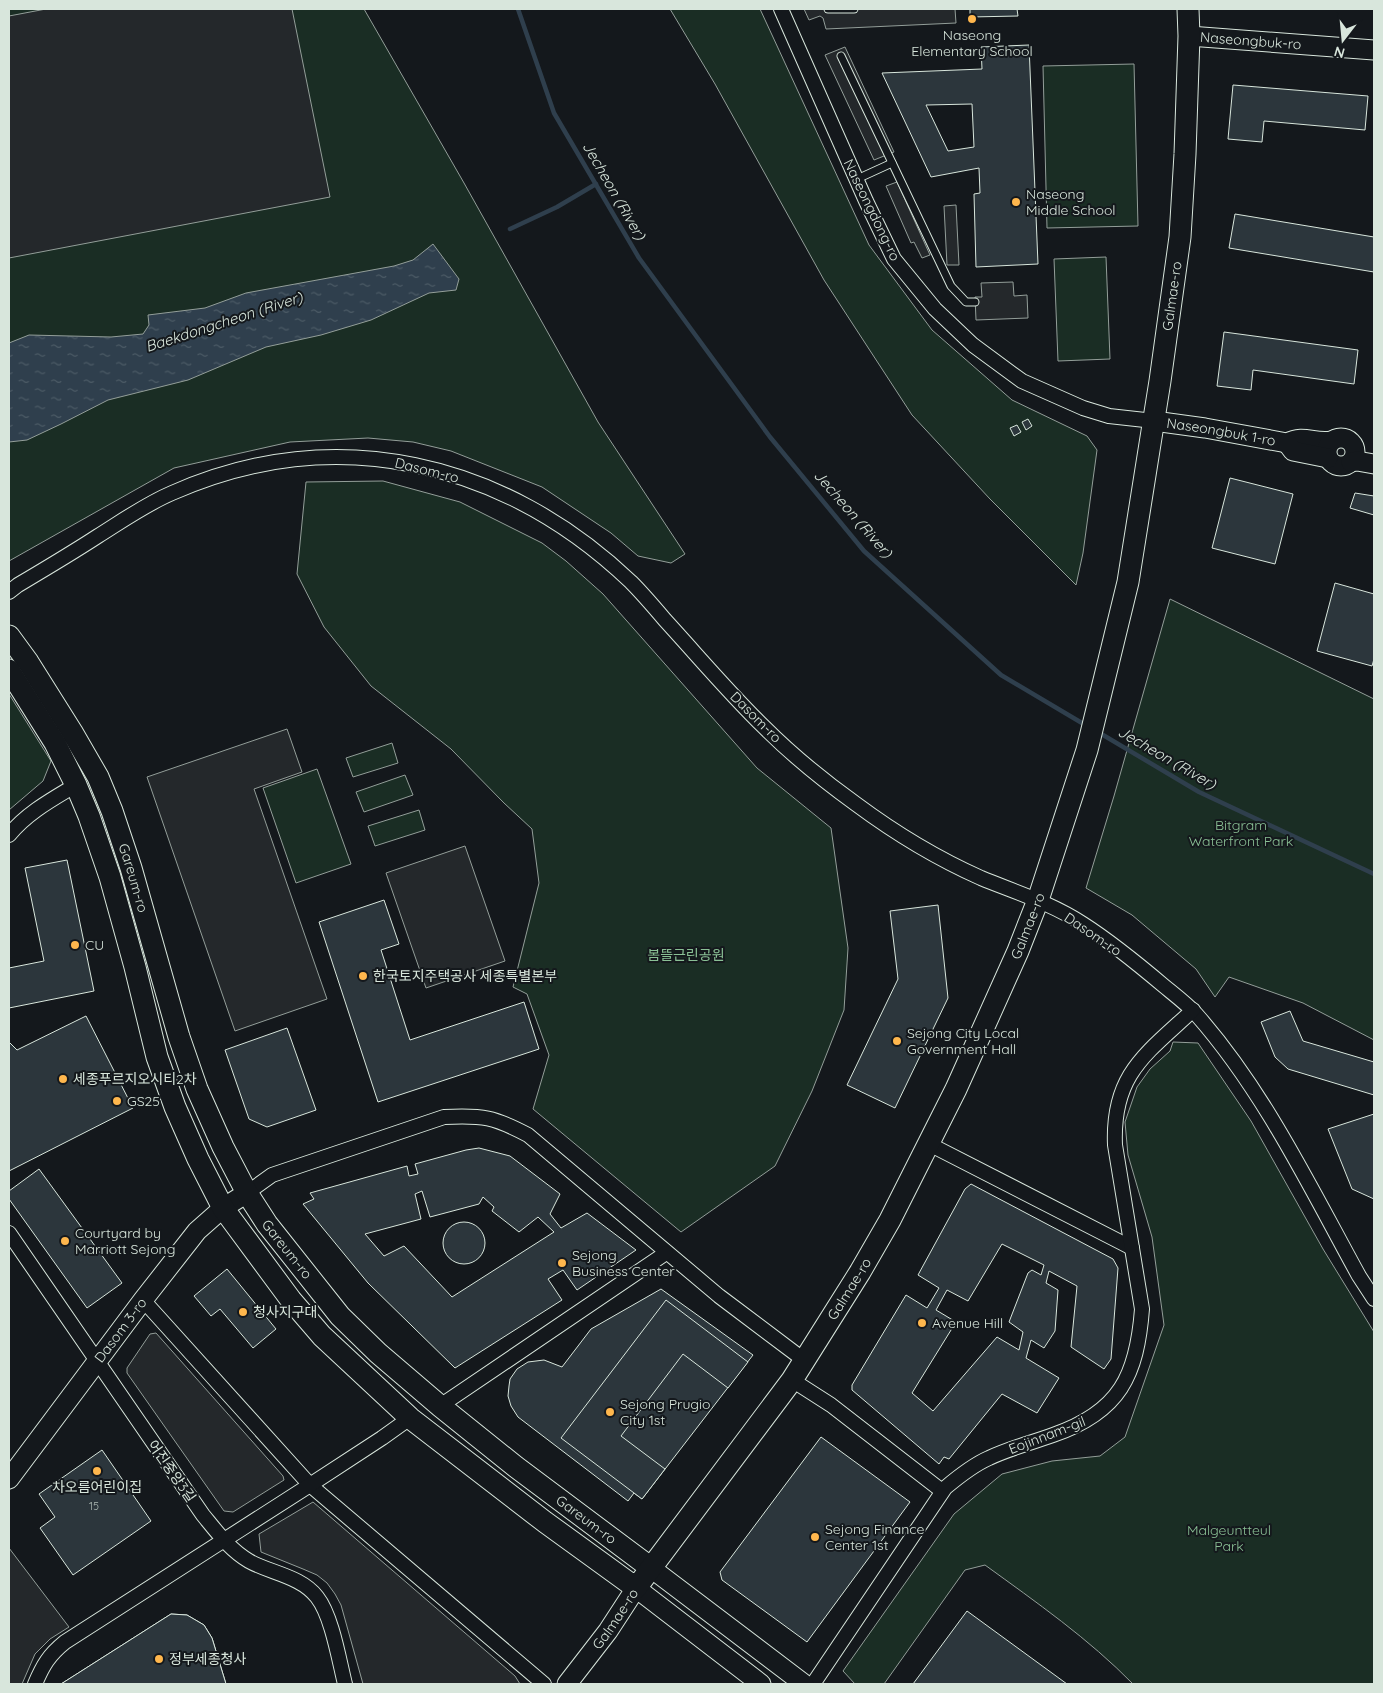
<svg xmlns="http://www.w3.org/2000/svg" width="1383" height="1693" font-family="Quicksand,'Noto Sans KR',sans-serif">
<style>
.park{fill:#1a2d24;stroke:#939e99}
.parking{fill:#24282b;stroke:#939e99}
.water{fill:url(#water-ripples);stroke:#939e99}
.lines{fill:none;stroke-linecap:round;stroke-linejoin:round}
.stream{stroke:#2f3f4d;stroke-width:4.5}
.building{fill:#2c363c;stroke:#d8e6dc;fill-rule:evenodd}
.lane-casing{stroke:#d8e6dc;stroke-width:9}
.street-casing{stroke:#d8e6dc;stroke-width:16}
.secondary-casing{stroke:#d8e6dc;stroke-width:21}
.primary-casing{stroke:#d8e6dc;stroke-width:23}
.lane{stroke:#14181c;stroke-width:7}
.street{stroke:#14181c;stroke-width:14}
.secondary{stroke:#14181c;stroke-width:19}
.primary{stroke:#14181c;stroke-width:21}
.poi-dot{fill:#ffb74d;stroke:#14181c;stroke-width:2}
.labels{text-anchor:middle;stroke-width:4;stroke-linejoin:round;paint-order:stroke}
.number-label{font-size:11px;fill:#adbab4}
.poi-label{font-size:14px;fill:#d8e6dc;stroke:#14181c;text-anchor:start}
.street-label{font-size:14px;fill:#d8e6dc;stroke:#14181c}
.park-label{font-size:14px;fill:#8ac095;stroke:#14181c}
.water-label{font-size:15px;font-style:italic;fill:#d8e6dc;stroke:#14181c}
</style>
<defs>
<pattern id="water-ripples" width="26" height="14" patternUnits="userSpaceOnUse" patternTransform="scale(1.25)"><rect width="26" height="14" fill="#2f3f4d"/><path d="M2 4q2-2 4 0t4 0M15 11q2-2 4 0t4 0" fill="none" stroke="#4c5b66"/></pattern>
</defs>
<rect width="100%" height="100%" fill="#14181c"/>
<g class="park">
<path d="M9,9H364L464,183L598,422L685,554L671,563L638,556L611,533L542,487L451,451L413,442L368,438L290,442L174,468L9,561Z"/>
<path d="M670,9H760L869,245L932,330L1012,400L1087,436L1097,450L1083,553L1076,585L990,499L912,415L824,280L715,84Z"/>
<path d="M1134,64L1138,226L1047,228L1043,66Z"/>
<path d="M1106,257L1110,359L1058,361L1054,259Z"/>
<path d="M383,481L460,502L542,543L566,561L603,594L757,768L831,828L848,948L844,1010L812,1091L775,1166L681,1232L533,1109L549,1055L527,994L513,987L539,883L532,829L504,803L451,749L371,686L324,627L297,574L306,482Z"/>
<path d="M1170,599L1374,699V1040L1303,1003L1229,977L1215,997L1196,969L1132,915L1086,888L1114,796Z"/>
<path d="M9,694L51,761L43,781L9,810Z"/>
<path d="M392,743L398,763L353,777L346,758Z"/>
<path d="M317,769L351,864L296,883L263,788Z"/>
<path d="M405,775L413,795L364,812L356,792Z"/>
<path d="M419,810L425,830L375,846L368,826Z"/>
<path d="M1173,1042L1198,1043L1251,1121L1323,1249L1374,1332V1684H1133C1089,1639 1036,1602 985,1565L965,1570L884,1684H855L843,1671L954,1514L1002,1474L1052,1461L1100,1456L1125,1437L1164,1325L1152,1237L1128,1155L1125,1122L1137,1087L1150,1069L1170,1051Z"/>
</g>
<g class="parking">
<path d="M46,9H292L330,197L9,258V16Z"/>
<path d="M804,9H955L956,23L826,29L823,18L820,16L809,20Z"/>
<path d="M845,47L894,152L874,160L825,55Z"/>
<path d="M897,182L930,255L922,258L914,242L911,243L886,186Z"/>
<path d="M956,205L959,265H947L944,206Z"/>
<path d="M1013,282L1014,296L1027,295L1028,318L976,320L975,297H982L981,283Z"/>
<path d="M287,729L302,772L254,789L327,999L235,1031L147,777Z"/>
<path d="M465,846L505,961L426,988L386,873Z"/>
<path d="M156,1333L283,1476L284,1480L233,1512L224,1511L127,1373V1368L150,1334Z"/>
<path d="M313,1502L515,1676L520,1684H363L341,1605L335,1594L327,1583L317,1575L303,1569L261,1552L259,1534Z"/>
<path d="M9,1548L69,1627L50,1639L35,1654L22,1684H9Z"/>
</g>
<path class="water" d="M433,244L459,279L456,290L429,293L371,320L321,335L266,347L188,380L108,400L61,424L27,440L9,442V343L29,335L111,337L143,334L149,325L148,315L205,308L246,293L394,266L413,260Z"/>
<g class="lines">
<g class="stream">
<path d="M518,9L554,113L639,258L770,437L864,551L1001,675L1087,726"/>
<path d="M510,229L557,207L596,184"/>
<path d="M1098,732L1199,792L1374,874"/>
</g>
</g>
<g class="building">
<path d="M970,9H1017L1018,16L970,17Z"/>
<path d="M1029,45L1038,264L976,267L974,194L980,193L979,168L931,177L882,73L982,69L981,47ZM972,104L974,147L948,151L926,105Z"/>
<path d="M1233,85L1368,96L1365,130L1264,121L1262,142L1228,139Z"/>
<path d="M1235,214L1374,237V272L1229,248Z"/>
<path d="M1224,332L1358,350L1354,384L1253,370L1251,390L1217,386Z"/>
<path d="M1028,419L1032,426L1026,430L1022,422Z"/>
<path d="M1017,425L1021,432L1014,436L1010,428Z"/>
<path d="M1230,478L1293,494L1275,564L1212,548Z"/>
<path d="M1355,493L1374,496V515L1350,508Z"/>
<path d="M1335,583L1374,594V659L1372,666L1317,651Z"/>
<path d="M67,860L94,991L9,1008V968L44,961L25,868Z"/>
<path d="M384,900L399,944L381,950L410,1040L524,1002L539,1049L378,1102L319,922Z"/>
<path d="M938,905L948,998L895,1108L847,1085L898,979L890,911Z"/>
<path d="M1290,1011L1303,1041L1374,1062V1095L1288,1069L1275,1057L1261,1022Z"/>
<path d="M86,1016L133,1108L9,1171V1042L17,1050Z"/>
<path d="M287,1028L316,1110L267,1127L249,1119L225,1050Z"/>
<path d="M1374,1114V1199L1352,1189L1328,1129Z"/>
<path d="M479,1148L510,1156L560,1194L550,1214L561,1228L587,1213L636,1250L577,1290L563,1270L548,1279L562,1300L455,1368L368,1283L303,1204L314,1199L310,1193L407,1166L409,1176L418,1174L415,1164L466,1150ZM422,1191L430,1217L479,1204L483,1197L494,1207L492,1211L519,1232L538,1217L554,1232L452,1297L404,1246L384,1256L365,1234L421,1219L415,1194Z"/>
<path d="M39,1169L122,1283L87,1308L9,1199V1191Z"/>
<path d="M971,1184L1113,1259L1118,1268L1111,1359L1104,1369L1071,1347L1077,1286L1049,1271L1046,1283L1058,1290L1055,1331L1044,1348L1031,1340L1026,1358L1059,1378L1037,1413L1002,1394L949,1459L944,1457L939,1464L852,1390V1385L906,1295L927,1308L939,1288L918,1275L965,1189ZM1002,1244L1044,1265L1041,1275L1032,1270L1028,1273L1009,1322L1023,1332L1019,1350L997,1337L933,1411L912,1393L956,1322L936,1310L947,1290L968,1301Z"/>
<circle cx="464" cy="1243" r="21"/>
<path d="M227,1269L276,1329L253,1348L220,1309L211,1316L194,1296Z"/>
<path d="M661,1289L753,1355L642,1499L634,1493L628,1501L518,1417L511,1406L508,1396L509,1386L510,1379L517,1369L528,1362L544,1360L562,1367L591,1329Z"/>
<path d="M666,1300L748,1362L728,1388L683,1354L621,1436L665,1469L642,1499L561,1438Z"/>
<path d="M821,1437L910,1502L807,1642L722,1580L720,1572Z"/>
<path d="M102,1450L151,1521L73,1575L40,1528L55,1517L39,1494Z"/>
<path d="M967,1611L1067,1684H913Z"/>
<path d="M171,1614L187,1615L204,1625L212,1638L226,1684H61Z"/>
<path d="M171,1614L187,1615L204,1625L212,1638L226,1684H61Z"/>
</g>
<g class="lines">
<defs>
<g id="lane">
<path d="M828,9H854"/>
<path d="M841,56L951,286L966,302H975"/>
<path d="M857,179L892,163"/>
</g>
<g id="street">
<path d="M781,9L866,201L894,259L935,309L973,345L1022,381L1083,408L1109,416L1154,421"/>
<path d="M9,592L18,585C45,569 72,553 98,536C122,521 146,504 172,493C335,421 504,461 631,582C643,594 654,607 665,620C698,656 729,693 764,727C792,755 824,781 856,804C895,833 936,858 981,878C1015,892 1051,903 1083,924C1111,942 1138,964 1164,986C1175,995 1187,1004 1196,1014C1264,1091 1310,1187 1359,1276L1374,1299"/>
<path d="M9,835C27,813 51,800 76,785"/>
<path d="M929,1144L1132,1248"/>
<path d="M247,1193L272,1175L444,1117C483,1115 494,1117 528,1135L719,1296L804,1360"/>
<path d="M9,1233L203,1515C217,1532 230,1550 249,1561C270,1573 301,1576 317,1597C332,1616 339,1660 345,1684"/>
<path d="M143,1300L310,1485L544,1684"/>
<path d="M792,1380L831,1405L942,1491"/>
<path d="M440,1406L666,1253"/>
<path d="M35,1684C43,1665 49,1655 65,1642L310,1485L382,1438L410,1418"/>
<path d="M813,1684L945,1488C958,1477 973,1465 989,1458C1010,1448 1031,1443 1053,1435C1120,1412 1137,1375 1142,1309L1115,1145C1112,1074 1146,1054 1193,1010"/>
</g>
<g id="secondary">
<path id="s1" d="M1189,36L1374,50"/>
<path id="s2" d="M1154,421L1205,428L1287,443C1304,434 1314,444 1331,441"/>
<circle cx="1341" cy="452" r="14"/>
<path d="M1287,443L1293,451L1328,458"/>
<path d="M1351,462L1357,461L1374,464"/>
<path id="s3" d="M9,1479L143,1300L197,1231L223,1208L247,1193"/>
<path d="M651,1568L804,1684"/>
<path id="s4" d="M567,1684L608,1631L636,1588L761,1684"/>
</g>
<g id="primary">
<path id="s5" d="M9,636L28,662L72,732L98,777L112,811L131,868L179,1037L197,1089L223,1147L247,1193L267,1224L340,1316L378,1353L440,1406L516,1467L651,1568"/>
<path id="s6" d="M9,670L55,743L76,785L89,816L110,877L135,967L157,1057L175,1107L198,1159L223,1208L291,1300L322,1336L410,1418L545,1522L636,1588L792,1380L860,1272L890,1220L956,1089L1018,951L1038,900L1087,750L1128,582L1160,381L1180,237L1185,154L1189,36L1188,9"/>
</g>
</defs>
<use href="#lane" class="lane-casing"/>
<use href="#street" class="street-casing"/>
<use href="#secondary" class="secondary-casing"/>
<use href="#primary" class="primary-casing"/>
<use href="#lane" class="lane"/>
<use href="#street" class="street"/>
<use href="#secondary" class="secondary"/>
<use href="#primary" class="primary"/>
</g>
<g class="poi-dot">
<circle cx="972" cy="19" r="5"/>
<circle cx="1016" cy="202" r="5"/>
<circle cx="75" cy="945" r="5"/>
<circle cx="363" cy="976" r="5"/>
<circle cx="897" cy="1041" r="5"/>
<circle cx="63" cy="1079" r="5"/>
<circle cx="117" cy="1101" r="5"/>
<circle cx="65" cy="1241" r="5"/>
<circle cx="562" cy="1263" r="5"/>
<circle cx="243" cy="1312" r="5"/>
<circle cx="922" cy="1323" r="5"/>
<circle cx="610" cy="1412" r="5"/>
<circle cx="97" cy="1471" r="5"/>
<circle cx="815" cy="1537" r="5"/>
<circle cx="159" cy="1659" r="5"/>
</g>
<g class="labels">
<g class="number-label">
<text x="94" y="1510">15</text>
</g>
<g class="poi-label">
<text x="972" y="40" text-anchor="middle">Naseong<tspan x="972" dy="16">Elementary School</tspan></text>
<text x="1026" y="199">Naseong<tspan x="1026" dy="16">Middle School</tspan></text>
<text x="85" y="950">CU</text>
<text x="373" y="981">한국토지주택공사 세종특별본부</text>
<text x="907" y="1038">Sejong City Local<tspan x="907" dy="16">Government Hall</tspan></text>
<text x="73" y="1084">세종푸르지오시티2차</text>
<text x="127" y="1106">GS25</text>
<text x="75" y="1238">Courtyard by<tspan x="75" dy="16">Marriott Sejong</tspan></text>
<text x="572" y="1260">Sejong<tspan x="572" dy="16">Business Center</tspan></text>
<text x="253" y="1317">청사지구대</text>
<text x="932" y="1328">Avenue Hill</text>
<text x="620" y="1409">Sejong Prugio<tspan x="620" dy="16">City 1st</tspan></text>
<text x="97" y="1492" text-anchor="middle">차오름어린이집</text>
<text x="825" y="1534">Sejong Finance<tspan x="825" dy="16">Center 1st</tspan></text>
<text x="169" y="1664">정부세종청사</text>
</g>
<g class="street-label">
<text dy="5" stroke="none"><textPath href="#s1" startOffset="62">Naseongbuk-ro</textPath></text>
<text transform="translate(872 210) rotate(64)" y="5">Naseongdong-ro</text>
<text dy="5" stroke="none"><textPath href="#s6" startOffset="2568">Galmae-ro</textPath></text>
<text dy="5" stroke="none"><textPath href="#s2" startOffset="68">Naseongbuk 1-ro</textPath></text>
<text transform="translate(427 470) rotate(14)" y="5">Dasom-ro</text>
<text transform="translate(756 717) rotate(45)" y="5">Dasom-ro</text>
<text dy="5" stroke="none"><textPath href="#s5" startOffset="274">Gareum-ro</textPath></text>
<text dy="5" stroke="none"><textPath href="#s6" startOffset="1920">Galmae-ro</textPath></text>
<text transform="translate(1093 934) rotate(34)" y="5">Dasom-ro</text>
<text dy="5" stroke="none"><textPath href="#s5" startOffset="679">Gareum-ro</textPath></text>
<text dy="5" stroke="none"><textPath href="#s6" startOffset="1515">Galmae-ro</textPath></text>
<text dy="5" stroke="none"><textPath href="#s3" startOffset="186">Dasom 3-ro</textPath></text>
<text transform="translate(1047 1435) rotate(-21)" y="5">Eojinnam-gil</text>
<text transform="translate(172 1471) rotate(55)" y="5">어진중앙3길</text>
<text dy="5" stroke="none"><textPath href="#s5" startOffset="1084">Gareum-ro</textPath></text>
<text dy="5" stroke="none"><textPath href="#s4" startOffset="81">Galmae-ro</textPath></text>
</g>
<g class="park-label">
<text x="1241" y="830">Bitgram<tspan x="1241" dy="16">Waterfront Park</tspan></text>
<text x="686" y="960">봄뜰근린공원</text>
<text x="1229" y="1535">Malgeuntteul<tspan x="1229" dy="16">Park</tspan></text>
</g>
<g class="water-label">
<text transform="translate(614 191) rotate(60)" y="5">Jecheon (River)</text>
<text transform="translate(224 322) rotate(-18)" y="5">Baekdongcheon (River)</text>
<text transform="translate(853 514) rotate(49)" y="5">Jecheon (River)</text>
<text transform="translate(1167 758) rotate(30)" y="5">Jecheon (River)</text>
</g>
</g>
<rect width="1383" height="1693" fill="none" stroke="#d8e6dc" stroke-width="20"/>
<g transform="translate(1343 40) rotate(196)" stroke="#14181c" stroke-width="4" paint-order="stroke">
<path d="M0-4L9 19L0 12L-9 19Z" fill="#d8e6dc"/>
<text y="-8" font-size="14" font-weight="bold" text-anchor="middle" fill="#d8e6dc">N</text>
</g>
</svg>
